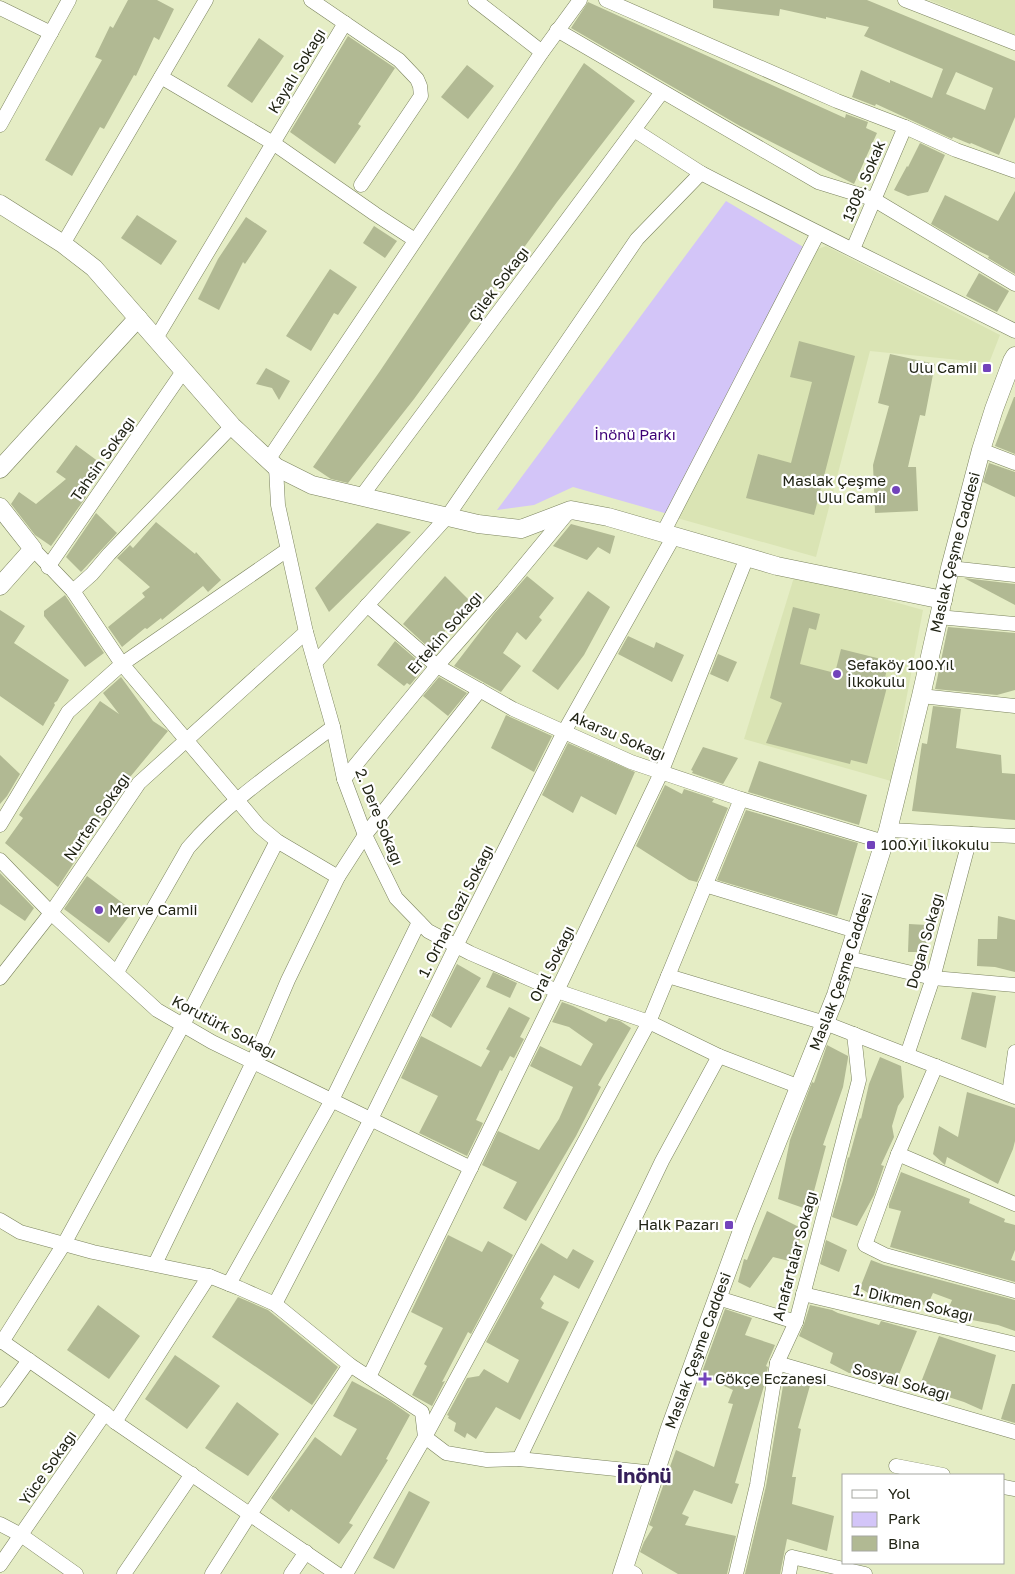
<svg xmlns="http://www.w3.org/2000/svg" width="1015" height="1574" font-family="'Golos Text',sans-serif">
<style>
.built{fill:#dae4b4}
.green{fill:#d3c5f8}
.building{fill:#b1b993;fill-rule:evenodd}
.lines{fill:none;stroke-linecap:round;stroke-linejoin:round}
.minor-casing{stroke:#7b835e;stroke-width:15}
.tertiary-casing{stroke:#7b835e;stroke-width:19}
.minor{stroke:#fff;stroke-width:14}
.tertiary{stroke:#fff;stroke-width:18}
.poi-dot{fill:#7243bb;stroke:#fff;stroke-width:2}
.labels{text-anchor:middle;stroke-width:4.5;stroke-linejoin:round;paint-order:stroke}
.street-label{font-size:15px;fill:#212415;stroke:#fff}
.poi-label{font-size:15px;fill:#212415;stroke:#fff;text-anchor:start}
.park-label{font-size:15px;fill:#3d0076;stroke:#fff}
.district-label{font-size:20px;font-weight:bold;fill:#351f59;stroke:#fff}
</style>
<rect width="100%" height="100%" fill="#e5edc5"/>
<g class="built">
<path d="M929,0H1015V35Z"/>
<path d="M826,246L1000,335L989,363L870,351L816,557L677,518L815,250Z"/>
<path d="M795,574L923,610L891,781L744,739Z"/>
</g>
<path class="green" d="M726,201L805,248L668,514L573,487L534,505L497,510Z"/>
<g class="building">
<path d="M128,0H157L174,9L159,40L154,37L136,76L134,75L104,129L100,127L72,176L45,160L102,60L95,57L110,26L113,28Z"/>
<path d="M713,0H867L1015,61V117L999,155L971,143L970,144L953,137L952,139L876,104L875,106L852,97L861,70L890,83V80L932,98L943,69L864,36L869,27L826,17V19L780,9L779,16L713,8ZM956,72L993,88L985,110L946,94Z"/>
<path d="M588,2L845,118L846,114L868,122L866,128L877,133L854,184L740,126L571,28Z"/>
<path d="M348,36L395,68L358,124L361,126L335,164L290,132Z"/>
<path d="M259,38L284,56L252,103L227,86Z"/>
<path d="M584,63L635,101L557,202L414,399L348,483L331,479L313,467L380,371L516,168Z"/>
<path d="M467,65L494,86L468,119L441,97Z"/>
<path d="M920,143L945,155L928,192L908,196L894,190L907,166L908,167Z"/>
<path d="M1015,191V274L988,258L989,256L976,250L931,224L945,195L998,221Z"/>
<path d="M137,215L177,241L161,265L121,238Z"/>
<path d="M246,217L267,231L245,264L243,262L219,310L198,299L218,259Z"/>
<path d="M374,226L397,241L385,258L363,243Z"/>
<path d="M330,269L357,287L338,315L334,313L311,351L286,336Z"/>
<path d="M979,273L1009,291L997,312L966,296Z"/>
<path d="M799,341L855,356L814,515L746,498L758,454L791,463L812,382L790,377Z"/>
<path d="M890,354L935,364L925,416L920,415L908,467H916L918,511L875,513L873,465L889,406L878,403Z"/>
<path d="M266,368L290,381L279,400L272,388L256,384Z"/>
<path d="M1014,397H1015V454L995,446Z"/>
<path d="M76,445L99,462L79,491L86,497L51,546L35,535L11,504L19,492L36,504L66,479L56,472Z"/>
<path d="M989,463L1015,472V497L983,482Z"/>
<path d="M96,513L117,533L81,572L66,557Z"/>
<path d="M156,522L195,554L196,552L221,580L208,592L203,586L162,620L161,618L147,629L145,628L122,647L108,627L145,597L142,593L150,587L117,558L130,545L133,548Z"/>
<path d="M377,523L411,532L329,612L315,588Z"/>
<path d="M571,524L615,536L610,554L598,547L587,560L553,546Z"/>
<path d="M445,576L470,601L430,649L403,624Z"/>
<path d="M527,576L554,598L539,617L542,620L526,640L517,632L503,653L521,666L501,692L454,666L493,615Z"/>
<path d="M964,578L1015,584V605Z"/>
<path d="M588,591L610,607L584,655L558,690L532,671Z"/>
<path d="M65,595L104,653L85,667L44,616V611Z"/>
<path d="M793,607L820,614L816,630L809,628L800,664L835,673L841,649L889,661L883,686L887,687L867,764L851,760L850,764L766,743L782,703L770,698Z"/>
<path d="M0,610L25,626L14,643L69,680L57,701L54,703L55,705L43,726L0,696Z"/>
<path d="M948,627L1015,633V690L997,695L935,689Z"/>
<path d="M628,636L654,648L656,642L684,655L672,682L618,654Z"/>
<path d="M395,641L425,667L410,685L407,683L404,686L377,665Z"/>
<path d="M718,654L737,662L728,682L710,674Z"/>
<path d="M121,677L153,721L168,731L107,805L109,807L80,846L83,849L58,887L5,843L23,818L19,815L100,701L119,714L103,693Z"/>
<path d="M439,677L467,693L448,716L423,696Z"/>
<path d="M933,706L961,709L956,748L1001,755L1002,773L1015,774V820L912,811L922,743L927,744Z"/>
<path d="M506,715L552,736L534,772L491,748Z"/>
<path d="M568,743L635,772L616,815L581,796L573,813L542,795Z"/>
<path d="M703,747L738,758L723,784L692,773L693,771L691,770Z"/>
<path d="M0,755L20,774L7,796L0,804Z"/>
<path d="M759,761L867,795L859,825L748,792Z"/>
<path d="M665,785L682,794L684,789L714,799L712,802L728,808L697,882L689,880L636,846Z"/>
<path d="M746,810L858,843L837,916L717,880Z"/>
<path d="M0,873L34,908L25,921L0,904Z"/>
<path d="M87,876L133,911L109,943L64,909Z"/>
<path d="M998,916L1015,920V972L995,967L977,966L978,939H997Z"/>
<path d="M909,924L927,925L926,952H908Z"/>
<path d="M457,964L481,978L451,1028L431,1016Z"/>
<path d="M493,972L517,983L510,998L486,987Z"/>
<path d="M972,992L996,996L986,1048L961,1039Z"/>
<path d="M562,1002L573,1006L606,1022L609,1018L620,1021L631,1028L598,1085L601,1087L576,1136L526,1221L503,1208L517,1182L482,1165L498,1131L539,1150L559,1119L573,1087L530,1066L540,1046L581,1066L593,1044L569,1027L552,1022Z"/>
<path d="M509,1007L530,1018L520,1037L524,1039L514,1058L510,1056L502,1071L500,1070L476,1120L483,1123L467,1156L419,1133L438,1096L401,1078L421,1036L481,1067L490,1051L486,1049Z"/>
<path d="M827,1045L848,1056V1058L843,1087L823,1145L826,1146L809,1210L778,1199L790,1140L812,1082L814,1083Z"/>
<path d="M880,1057L901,1066L904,1097L898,1106L892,1126L894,1137L881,1165L884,1166L874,1195L857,1226L832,1217L843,1180L848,1157L849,1158L860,1118L861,1119L869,1084Z"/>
<path d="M967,1092L1015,1108V1141L1013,1149L998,1184L947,1157L945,1165L933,1154L939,1126L958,1137Z"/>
<path d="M901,1172L970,1199L969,1203L1005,1219L1004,1222L1015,1225V1250L1011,1260L1015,1261V1282L890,1247L901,1211L889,1208V1204Z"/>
<path d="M767,1211L803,1229L793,1262L773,1257L750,1288L738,1282L744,1259L747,1260Z"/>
<path d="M448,1235L482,1252L488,1241L513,1255L471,1334L468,1332L442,1382L445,1381L432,1406L412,1395L427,1366L424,1364L443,1328L411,1312Z"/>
<path d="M826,1240L847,1250L839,1272L820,1264Z"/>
<path d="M541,1243L567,1259L573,1249L594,1261L579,1289L554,1275L540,1299L544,1303L541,1308L569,1322L520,1420L496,1407L476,1439L467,1433L465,1438L454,1431L456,1423L448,1418L449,1416L447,1415L467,1378L479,1376L484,1369L508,1383L519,1360L486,1342L529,1263Z"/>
<path d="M871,1260L884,1265L1015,1300V1331L998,1325L967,1319L947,1312L952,1300L933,1293L927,1306L899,1296L894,1307L887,1305L860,1288Z"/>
<path d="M238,1297L268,1310L338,1367L312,1405L212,1337Z"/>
<path d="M98,1305L140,1336L109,1379L67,1350Z"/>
<path d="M810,1305L832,1310L838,1313L879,1325L881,1321L917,1331L896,1382L858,1364L854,1373H849L830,1363L833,1353L799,1336L804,1324Z"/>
<path d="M725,1309L752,1318L745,1335L775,1345L766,1366L768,1367L764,1386L735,1483L739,1484L732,1504L694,1490L682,1514L689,1517L685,1525L736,1536L727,1574H678L640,1552L644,1542L653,1527L649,1525L676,1450L714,1467L733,1404L728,1403L733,1390L701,1375Z"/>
<path d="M939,1336L996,1355L982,1410L964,1402L939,1394L937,1399L918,1390Z"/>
<path d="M175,1355L220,1386L187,1429L145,1399Z"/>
<path d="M785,1374L811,1382L798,1428L801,1429L792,1477H796L792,1504L834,1516L827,1551L787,1539L780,1574H745L766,1486Z"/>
<path d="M352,1381L390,1401L410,1415L386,1459L388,1460L349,1523L353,1525L339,1544L291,1509L289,1512L271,1498L315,1437L341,1456L357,1429L333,1416Z"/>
<path d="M1012,1384H1015V1423L1001,1419Z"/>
<path d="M237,1402L279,1434L248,1476L205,1448Z"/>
<path d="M409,1491L430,1502L394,1569L373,1558Z"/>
</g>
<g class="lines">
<defs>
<g id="minor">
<path d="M311,0L399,60L417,79L420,86L421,96L361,185"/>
<path d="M475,0L542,52"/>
<path d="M606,0L837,101L905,127L956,150L1015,171"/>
<path d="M905,0L1015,43"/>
<path d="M0,8L51,33"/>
<path d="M557,30L818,182L873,199L1015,284"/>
<path d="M161,77L273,143L375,214L415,240"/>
<path d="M0,125L69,0"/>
<path d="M701,173C805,227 910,278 1015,331"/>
<path d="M63,244L206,0"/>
<path d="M853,249L905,127"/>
<path d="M155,340L345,23"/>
<path d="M981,450L1015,463"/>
<path d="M268,460L542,52L580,0"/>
<path d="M276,467L278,505L306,632L333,727L344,779L365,835L396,898L428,931L470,953L557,991L649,1022L719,1056L800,1087"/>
<path d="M361,497L662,92"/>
<path d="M663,533L818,233"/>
<path d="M33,549L73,591L122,664L259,826L277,841L338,877"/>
<path d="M48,567L184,370"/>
<path d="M950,568L1015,575"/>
<path d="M73,591L92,574L109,554L232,426"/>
<path d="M367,605L437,666L513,709L631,762L741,799L884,842"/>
<path d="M938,617L1015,624"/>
<path d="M315,663L447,517L637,239L701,173L634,130"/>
<path d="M921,696L1015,706"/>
<path d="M344,779L437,666L503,591L570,510"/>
<path d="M0,825L68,712L122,664L287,550"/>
<path d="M888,830L1015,836"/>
<path d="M0,860L51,913L157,1010L212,1042L471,1168"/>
<path d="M705,885L856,931"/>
<path d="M848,958L933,978L1015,985"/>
<path d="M117,972L188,848C229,800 283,765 333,727"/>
<path d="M668,976L825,1023L1015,1097"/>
<path d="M0,978L51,913L139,783L306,632"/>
<path d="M907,1055L933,978L971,834"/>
<path d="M936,1066L898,1154L865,1245L885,1255L1015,1291"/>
<path d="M1009,1094L1015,1052"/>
<path d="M898,1154L1015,1204"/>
<path d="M0,1220L20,1232L64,1244L93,1252L209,1276L239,1288L275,1304L350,1365L422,1412L425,1437L446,1453L487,1460L519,1459L655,1473"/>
<path d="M155,1264L253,1062L288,980L338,877L365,835L480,690"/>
<path d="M229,1284L332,1100L419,922"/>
<path d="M803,1294L1015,1344"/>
<path d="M718,1298L796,1322"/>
<path d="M275,1304L371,1119L456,946L564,732L674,536"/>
<path d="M0,1340L105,1413L115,1422L337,1574"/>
<path d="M2,1342L64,1244L183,1025L277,841"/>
<path d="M777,1363L1015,1432"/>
<path d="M369,1377L557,991L661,773L747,557"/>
<path d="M0,1400L29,1360"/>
<path d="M115,1422L209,1276"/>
<path d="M519,1459L662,1161L719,1056"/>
<path d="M896,1466L943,1475"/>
<path d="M1004,1487L1015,1489"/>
<path d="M0,1524L21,1535L76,1574"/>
<path d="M0,1565L105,1413"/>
<path d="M624,1568L635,1574"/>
<path d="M124,1574L192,1474"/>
<path d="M212,1574L250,1514L350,1365"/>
<path d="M291,1574L306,1552"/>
<path d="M346,1574L425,1437L649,1022L741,799"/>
<path d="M736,1574L757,1485L777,1363L796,1322L859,1080L854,1034"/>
<path d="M789,1574L792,1557L865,1574"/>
</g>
<g id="tertiary">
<path d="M0,204L63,244L94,268L232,426L276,467L312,485L478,524L521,529L571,510L608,517L777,566L943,600"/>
<path d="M0,469L138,318"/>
<path d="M0,507L33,549L0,586"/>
<path id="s1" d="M622,1574L670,1428L744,1225L836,995L888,830L921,696L950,568L981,450L994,409L1012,361L1015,356"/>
</g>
</defs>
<use href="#minor" class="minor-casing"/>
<use href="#tertiary" class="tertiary-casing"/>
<use href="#minor" class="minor"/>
<use href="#tertiary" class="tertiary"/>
</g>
<g class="poi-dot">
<rect x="982" y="363" width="10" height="10" rx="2.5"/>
<circle cx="896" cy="490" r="5"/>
<circle cx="837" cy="674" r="5"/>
<rect x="866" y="840" width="10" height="10" rx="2.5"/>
<circle cx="99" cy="910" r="5"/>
<rect x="724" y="1220" width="10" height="10" rx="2.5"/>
<path d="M702.5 1371.5h5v5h5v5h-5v5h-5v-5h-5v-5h5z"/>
</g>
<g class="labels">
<g class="street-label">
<text transform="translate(297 71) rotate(-59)" y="5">Kayalı Sokağı</text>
<text transform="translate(864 181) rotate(-67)" y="5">1308. Sokak</text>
<text transform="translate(499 284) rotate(-53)" y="5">Çilek Sokağı</text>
<text transform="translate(103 459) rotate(-55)" y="5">Tahsin Sokağı</text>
<text dy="5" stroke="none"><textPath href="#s1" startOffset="1076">Maslak Çeşme Caddesi</textPath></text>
<text transform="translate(445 633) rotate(-49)" y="5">Ertekin Sokağı</text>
<text transform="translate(618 736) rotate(23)" y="5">Akarsu Sokağı</text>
<text transform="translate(97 817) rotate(-55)" y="5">Nurten Sokağı</text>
<text transform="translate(379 817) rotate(68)" y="5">2. Dere Sokağı</text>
<text transform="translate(456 911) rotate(-63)" y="5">1. Orhan Gazi Sokağı</text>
<text transform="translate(925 941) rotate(-74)" y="5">Doğan Sokağı</text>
<text transform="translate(552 964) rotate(-64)" y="5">Oral Sokağı</text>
<text dy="5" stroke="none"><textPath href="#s1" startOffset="641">Maslak Çeşme Caddesi</textPath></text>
<text transform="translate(224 1027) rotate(28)" y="5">Korutürk Sokağı</text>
<text transform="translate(795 1256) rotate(-75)" y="5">Anafartalar Sokağı</text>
<text transform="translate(913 1303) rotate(13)" y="5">1. Dikmen Sokağı</text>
<text dy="5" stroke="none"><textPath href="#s1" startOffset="236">Maslak Çeşme Caddesi</textPath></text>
<text transform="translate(901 1382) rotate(16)" y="5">Sosyal Sokağı</text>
<text transform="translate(48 1468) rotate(-55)" y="5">Yüce Sokağı</text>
</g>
<g class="poi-label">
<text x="977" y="373" text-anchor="end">Ulu Camii</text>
<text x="886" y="486" text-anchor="end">Maslak Çeşme<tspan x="886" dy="17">Ulu Camii</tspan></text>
<text x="847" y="670">Sefaköy 100.Yıl<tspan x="847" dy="17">İlkokulu</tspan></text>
<text x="881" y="850">100.Yıl İlkokulu</text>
<text x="109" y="915">Merve Camii</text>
<text x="719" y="1230" text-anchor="end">Halk Pazarı</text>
<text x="715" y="1384">Gökçe Eczanesi</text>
</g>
<g class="park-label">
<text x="635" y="440">İnönü Parkı</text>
</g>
<g class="district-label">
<text x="644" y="1483">İnönü</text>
</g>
</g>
<rect x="842" y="1474" width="162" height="90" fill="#ffffff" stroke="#a6a7a1"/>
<rect x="852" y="1490" width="25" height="8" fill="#ffffff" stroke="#a6a7a1"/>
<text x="888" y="1499" font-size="15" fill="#212415">Yol</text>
<rect x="852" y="1512" width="25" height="15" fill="#d3c5f8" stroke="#a6a7a1"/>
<text x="888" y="1524" font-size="15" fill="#212415">Park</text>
<rect x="852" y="1536" width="25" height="15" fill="#b1b993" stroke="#a6a7a1"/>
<text x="888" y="1549" font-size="15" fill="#212415">Bina</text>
</svg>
